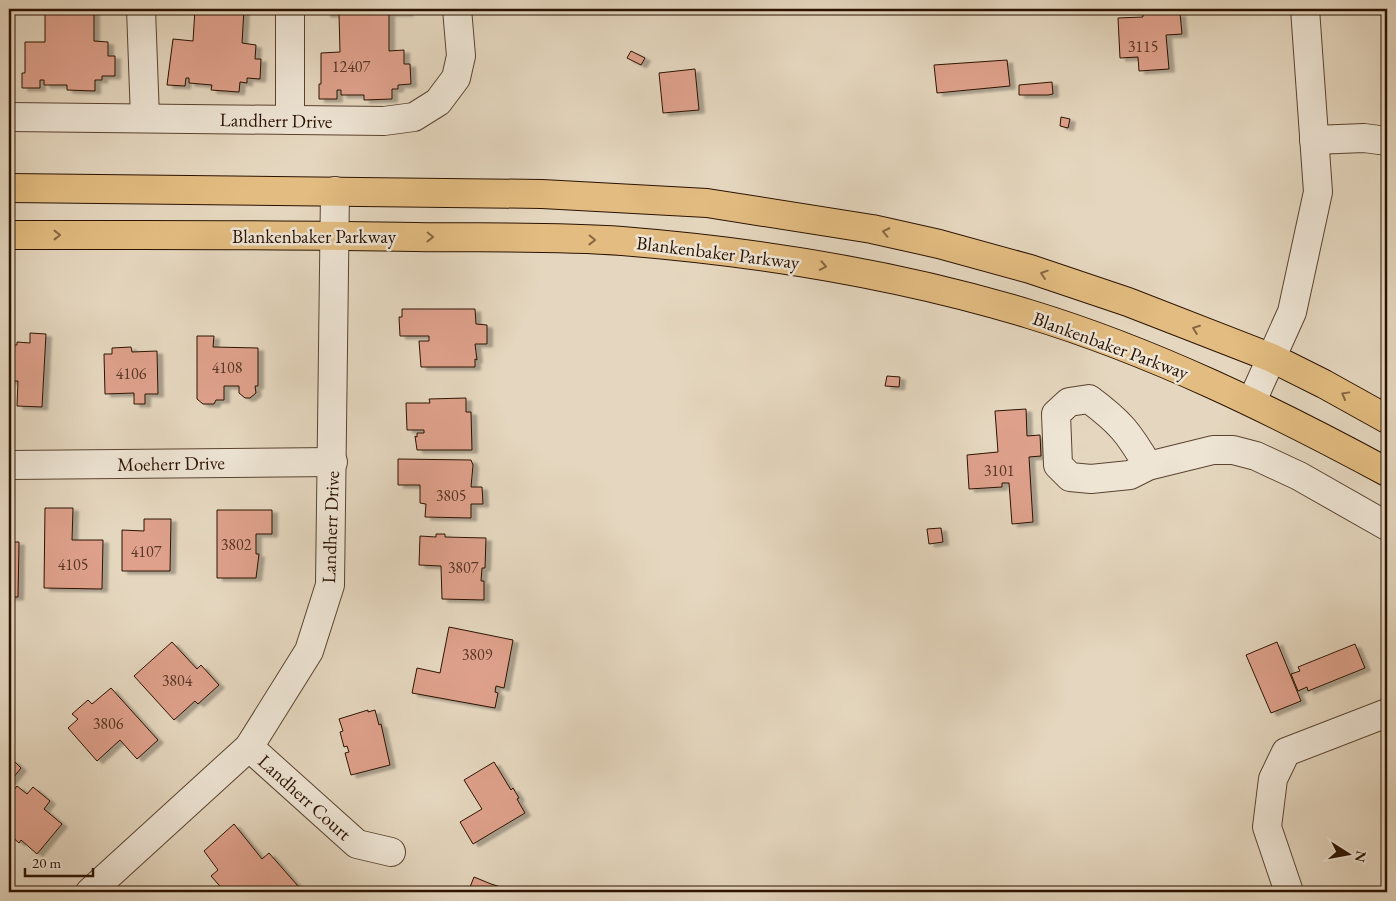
<svg xmlns="http://www.w3.org/2000/svg" width="1396" height="901" font-family="'EB Garamond',serif">
<style>
.building{fill:#dfa18c;stroke:#2b1200;filter:url(#shadow)}
.lines{fill:none;stroke-linecap:round;stroke-linejoin:round}
.minor-casing{stroke:#5a4330;stroke-width:30}
.major-casing{stroke:#2b1200;stroke-width:30}
.minor{stroke:#eee5d5;stroke-width:28}
.major{stroke:#e2bc80;stroke-width:28}
.oneway{stroke:#866740}
.labels{text-anchor:middle;stroke-width:5;stroke-linejoin:round;paint-order:stroke}
.number-label{font-size:16px;fill:#583623}
.street-label{font-size:19px;fill:#2b1200;stroke:#eee5d5}
</style>
<defs>
<filter id="shadow"><feDropShadow dx="5.5" dy="3" stdDeviation="1" flood-color="#0004"/></filter>
</defs>
<rect width="100%" height="100%" fill="#e5d7bf"/>
<filter id="stains"><feTurbulence type="fractalNoise" baseFrequency=".004" numOctaves="4"/><feColorMatrix values="0 0 0 0 .2 0 0 0 0 .09 0 0 0 0 .02 0 0 0 .5 -.17"/></filter>
<radialGradient id="worn" r=".72"><stop offset=".6" stop-color="#630" stop-opacity="0"/><stop offset="1" stop-color="#630" stop-opacity=".3"/></radialGradient>
<g class="building">
<path d="M45,9H94V41L108,42V56H115V76H102V80H95V91L67,90V85H44V80H40V88H22V73H25V42H45Z"/>
<path d="M195,9H244L242,43L256,45L255,59H261L260,79L247,78V83L240,82L239,92L211,90L212,85L189,83V78H186L185,86L167,85L173,39L193,41Z"/>
<path d="M325,9H408V13H389V51L404,50V64H410L411,84L398,85V89H392V99L364,100V95H341V90H337V99H319V84H321V53L340,52L339,14H325Z"/>
<path d="M1142,9H1164V14L1180,13L1182,34L1166,35L1169,69L1139,71L1138,57L1120,58L1118,18L1143,17Z"/>
<path d="M631,51L645,58L641,65L627,58Z"/>
<path d="M1007,60L1010,86L937,93L934,65Z"/>
<path d="M695,69L699,110L663,113L659,73Z"/>
<path d="M1052,82L1053,94L1048,95H1019V85Z"/>
<path d="M1061,117L1070,119L1068,128L1060,126Z"/>
<path d="M402,309H475L476,324L487,325V344H475L477,360L475,359V367H421L419,341H429V336H400L399,317H402Z"/>
<path d="M30,333L46,334L42,407L17,406L18,381H9V345H17V342L30,343Z"/>
<path d="M197,336H214L213,347L258,348V386H255L256,393L250,398H245L239,393V386H224V400H216L214,404H203L197,399Z"/>
<path d="M131,347L132,352L157,351L158,394H145V404H134V393L105,394L104,354H112V348Z"/>
<path d="M887,376L900,377L899,387L885,386Z"/>
<path d="M466,398V412H471L472,450H417L415,436L417,437V433H424V430H407L406,403H430L429,399Z"/>
<path d="M1026,409L1027,436L1040,435L1041,456L1029,457L1033,522L1012,524L1009,483H1002V487L969,489L967,455L998,452L995,411Z"/>
<path d="M398,459L471,460L473,465L471,487H482L483,504H471V518L425,517L426,504L420,503V485H398Z"/>
<path d="M45,508H73L72,540H103L102,589L44,588Z"/>
<path d="M217,510H272V534H256V554H259L256,578H217Z"/>
<path d="M144,519H171L170,571H122V530L144,531Z"/>
<path d="M941,528L943,542L929,544L927,529Z"/>
<path d="M436,534H445V537L486,538L485,568H482L481,581H484V600L442,599L441,566L419,565L420,536L436,537Z"/>
<path d="M9,542H19L18,597H9Z"/>
<path d="M449,627L513,640L504,688L496,686L495,692L498,693L495,708L412,693L417,668L440,673Z"/>
<path d="M172,642L197,669L201,665L219,685L198,704L195,701L174,720L134,676Z"/>
<path d="M1277,642L1301,701L1271,713L1246,655Z"/>
<path d="M1355,644L1365,668L1308,691L1307,687L1298,691L1291,674L1300,671L1298,667Z"/>
<path d="M111,688L158,740L137,759L120,740L97,761L68,728L78,719L72,714L88,700L92,704Z"/>
<path d="M368,710V712L375,710L379,725L381,724L390,765L351,775L345,753L349,752L347,746L344,747L340,732L343,731L339,719Z"/>
<path d="M9,759L12,762L13,760L21,768L9,783Z"/>
<path d="M494,762L511,790L513,788L519,798L517,799L525,813L473,844L460,822L482,809L464,780Z"/>
<path d="M17,786L27,794L33,787L50,801L44,809L62,824L37,854L21,840L19,843L9,834V796Z"/>
<path d="M234,824L262,859L269,853L298,886L291,892H225L211,876L218,870L204,851Z"/>
<path d="M474,877L491,884L517,892H468Z"/>
</g>
<g class="lines">
<defs>
<g id="minor">
<path d="M141,9L145,118"/>
<path d="M9,117L384,121L414,117L438,102L456,78L461,56L457,9"/>
<path d="M290,120V9"/>
<path d="M1314,140L1364,138L1387,141"/>
<path d="M1252,401L1292,312L1318,192L1305,9"/>
<path d="M9,465L333,462"/>
<path d="M1148,466C1129,433 1120,422 1089,399L1069,402L1056,414L1058,465L1070,477L1091,479L1130,475L1148,466L1213,450H1233L1256,456L1299,476L1387,526"/>
<path d="M249,747L357,844L391,852"/>
<path d="M90,892L249,747L309,651L330,585L335,191"/>
<path d="M1289,892L1267,827L1273,779L1286,752L1387,713"/>
</g>
<g id="major">
<path d="M9,188L542,194L707,203L872,229L939,244L1030,269L1128,302L1272,358L1324,384L1387,419"/>
<path d="M9,235C144,235 280,234 415,237C484,238 554,236 622,241C759,252 897,274 1029,314C1154,352 1272,410 1387,472"/>
</g>
</defs>
<use href="#minor" class="minor-casing"/>
<use href="#major" class="major-casing"/>
<use href="#minor" class="minor"/>
<use href="#major" class="major"/>
</g>
<defs><path id="oneway-chevron" d="M-2-3.5L2.5 0L-2 3.5" fill="none" stroke-width="1.6" stroke-linecap="round" stroke-linejoin="round" transform="scale(1.25)"/></defs>
<g class="oneway">
<use href="#oneway-chevron" transform="translate(886 232) rotate(-168)"/>
<use href="#oneway-chevron" transform="translate(57 235)"/>
<use href="#oneway-chevron" transform="translate(430 237) rotate(1)"/>
<use href="#oneway-chevron" transform="translate(592 240) rotate(1)"/>
<use href="#oneway-chevron" transform="translate(823 266) rotate(11)"/>
<use href="#oneway-chevron" transform="translate(1044 274) rotate(-161)"/>
<use href="#oneway-chevron" transform="translate(1196 329) rotate(-159)"/>
<use href="#oneway-chevron" transform="translate(1345 395) rotate(-151)"/>
</g>
<g class="labels">
<g class="number-label">
<text x="1143" y="52">3115</text>
<text x="351" y="72">12407</text>
<text x="227" y="373">4108</text>
<text x="131" y="379">4106</text>
<text x="999" y="476">3101</text>
<text x="451" y="501">3805</text>
<text x="236" y="550">3802</text>
<text x="146" y="557">4107</text>
<text x="73" y="570">4105</text>
<text x="463" y="573">3807</text>
<text x="477" y="660">3809</text>
<text x="177" y="686">3804</text>
<text x="108" y="729">3806</text>
</g>
<g class="street-label">
<text transform="translate(276 120) rotate(1)" y="7">Landherr Drive</text>
<text x="314" y="243">Blankenbaker Parkway</text>
<text transform="translate(718 252) rotate(7)" y="7">Blankenbaker Parkway</text>
<text transform="translate(1111 345) rotate(20)" y="7">Blankenbaker Parkway</text>
<text transform="translate(171 463) rotate(-1)" y="7">Moeherr Drive</text>
<text transform="translate(330 527) rotate(-88)" y="7">Landherr Drive</text>
<text transform="translate(305 797) rotate(42)" y="7">Landherr Court</text>
</g>
</g>
<rect width="1396" height="901" fill="none" stroke="#e5d7bf" stroke-width="30"/>
<rect x="10" y="10" width="1376" height="881" fill="none" stroke="#2b1200" stroke-width="2.5"/>
<rect x="15" y="15" width="1366" height="871" fill="none" stroke="#2b1200"/>
<g transform="translate(1348 854) rotate(101)" stroke="#eee5d5" stroke-width="4" paint-order="stroke">
<path d="M0-4L9 19L0 12L-9 19Z" fill="#2b1200"/>
<text y="-8" font-size="14" font-weight="bold" text-anchor="middle" fill="#2b1200">N</text>
</g>
<path d="M25 868v8h68v-8" fill="none" stroke="#2b1200" stroke-width="2.5"/>
<text x="32" y="868" font-size="15" fill="#2b1200" stroke="#eee5d5" stroke-width="4" paint-order="stroke">20 m</text>
<rect width="100%" height="100%" filter="url(#stains)"/>
<rect width="100%" height="100%" fill="url(#worn)"/>
</svg>
